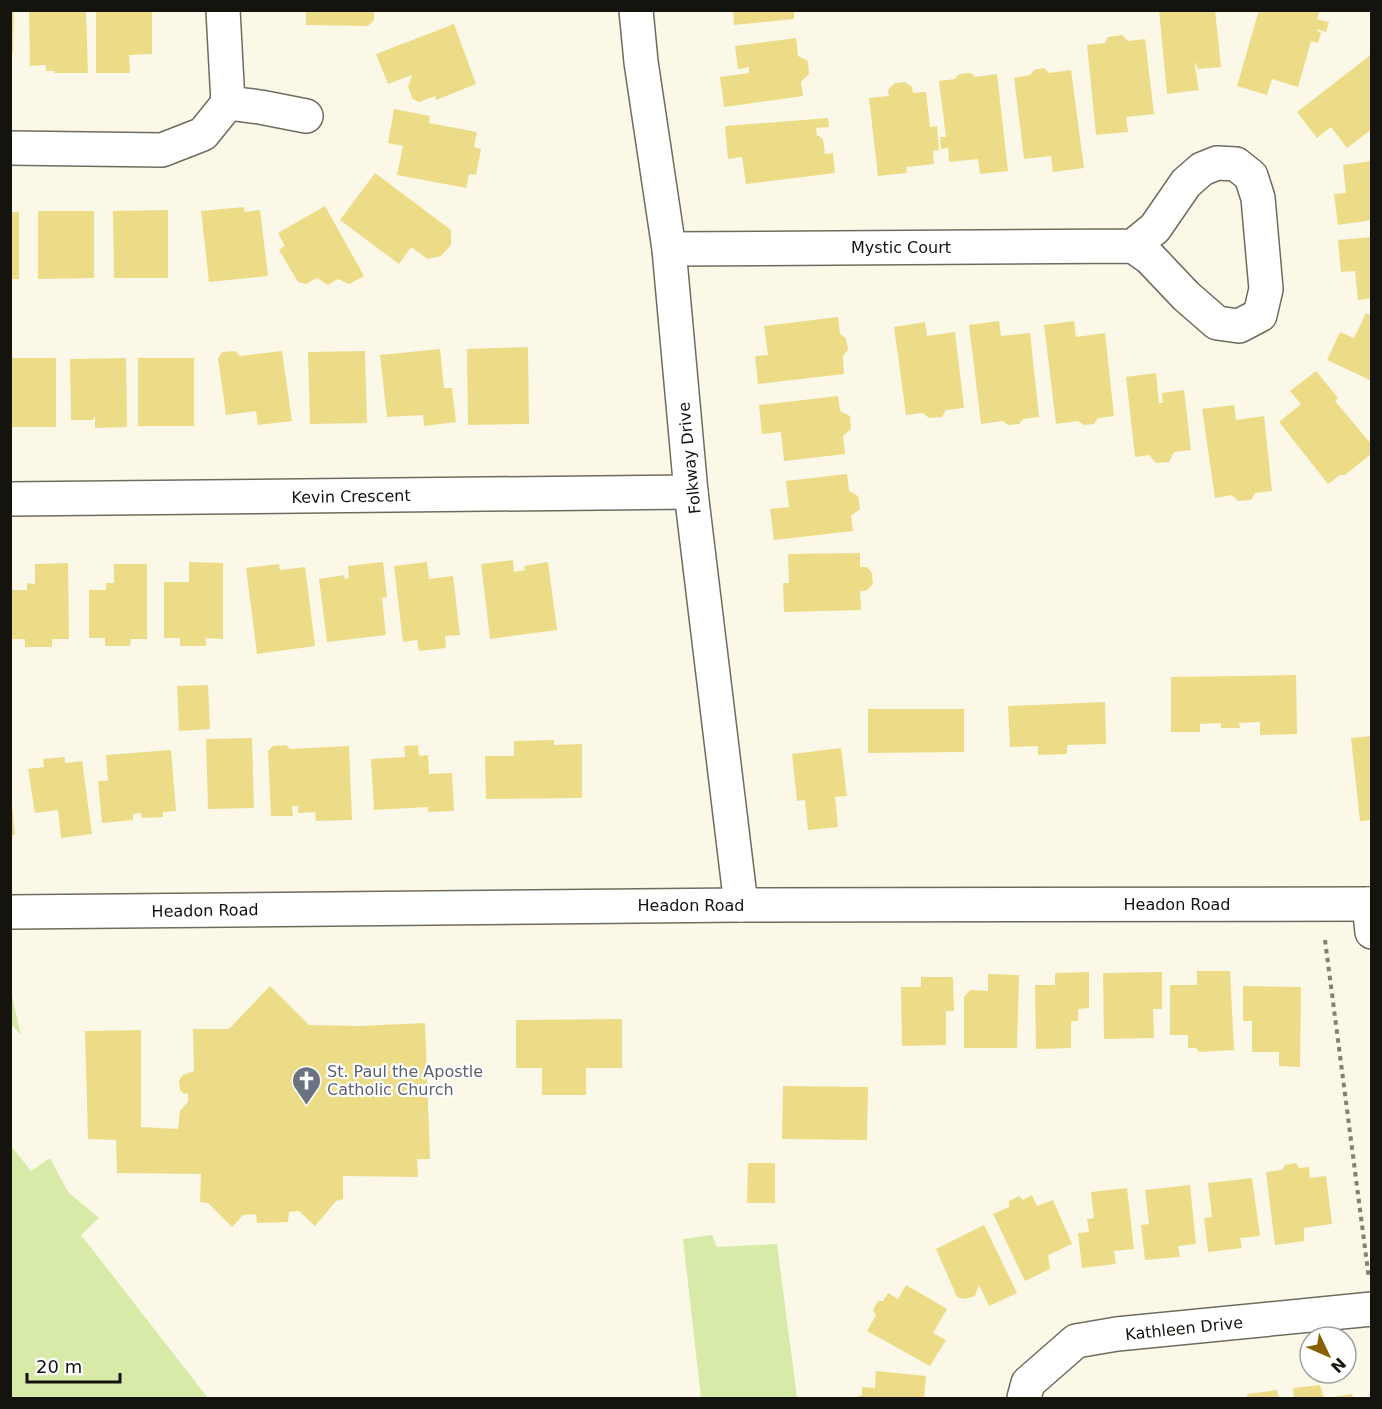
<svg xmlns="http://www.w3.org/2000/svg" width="1382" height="1409" font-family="'DejaVu Sans',sans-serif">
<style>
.green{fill:#d8eaa8}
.building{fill:#ecdc88}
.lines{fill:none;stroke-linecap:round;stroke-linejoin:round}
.minor-casing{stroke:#6e6c5e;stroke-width:36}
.path{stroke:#828075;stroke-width:4;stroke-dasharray:4.5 4.5;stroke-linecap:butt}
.minor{stroke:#fff;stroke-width:33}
.labels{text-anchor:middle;stroke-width:4.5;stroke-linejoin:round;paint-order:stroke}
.street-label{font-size:16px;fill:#14130d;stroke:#fff}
.worship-label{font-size:16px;fill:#5b616d;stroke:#fff;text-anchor:start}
</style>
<rect width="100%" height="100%" fill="#fbf8e8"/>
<g class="green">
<path d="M11,992L21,1035L11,1024Z"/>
<path d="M11,1146L31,1171L50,1158L68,1192L99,1218L81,1235L208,1398H11Z"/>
<path d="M712,1235L717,1247L777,1244L797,1398H701L683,1239Z"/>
</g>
<g class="building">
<path d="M10,10H14L13,53H10Z"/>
<path d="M29,10H86L88,73H54L55,71H46V65L30,66Z"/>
<path d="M96,10H152V54L129,55L130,73H96Z"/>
<path d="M306,10H374V20L368,26L306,25Z"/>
<path d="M733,10H794V19L734,25Z"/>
<path d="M1159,10H1215L1221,67L1198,69L1194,61L1199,90L1167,94Z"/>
<path d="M1259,10H1320L1317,19L1329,22L1326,32L1315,29L1321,33L1318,43L1311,41L1298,87L1272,79L1267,95L1237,86Z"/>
<path d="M454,24L476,84L436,100L435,96L419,102L413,99L408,87L412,75L388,84L376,54Z"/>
<path d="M1122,35L1128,41L1145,39L1154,114L1126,117L1128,132L1096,135L1087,45L1105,43L1108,37Z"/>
<path d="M796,38L798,56L808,61L809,74L801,82L803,96L724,107L720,77L749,73V67L738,69L735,46Z"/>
<path d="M1372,54V129L1347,148L1331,127L1317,138L1297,112Z"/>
<path d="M1044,68L1049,73L1071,70L1084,168L1053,172L1051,156L1024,159L1014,78L1030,75L1034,70Z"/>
<path d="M971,73L975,77L997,74L1008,171L980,174L978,159L949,162L948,148L941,149L940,137H946L939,81L955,79L959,74Z"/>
<path d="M905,82L912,87L913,93L926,92L930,127L937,126L939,150L933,151L934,164L906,167L907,173L878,176L869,98L889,96L888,90L895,83Z"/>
<path d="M394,109L430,116L429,123L477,132L474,147L481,149L476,175L469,174L466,188L397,175L403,146L388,143Z"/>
<path d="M828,118L829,127L816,128L817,135L823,139L825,154L833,153L835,173L746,184L742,157L728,159L725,126Z"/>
<path d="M1372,161V220L1338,225L1334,194L1346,193L1343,165Z"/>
<path d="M375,173L451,230V245L441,256L428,259L411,247L399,264L340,220Z"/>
<path d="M325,206L364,276L349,284L338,279L328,285L317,278L306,284L298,282L279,250L285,246L278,233Z"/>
<path d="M244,207V212L260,210L268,276L209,282L201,211Z"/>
<path d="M168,210V278H114L113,211Z"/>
<path d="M38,211H94V278L38,279Z"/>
<rect x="10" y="212" width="9" height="67"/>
<path d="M1372,237V298L1358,300L1355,271L1341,272L1338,240Z"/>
<path d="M1366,313L1372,316V381L1327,360L1340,332L1354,338Z"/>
<path d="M838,317L840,334L846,338L848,350L843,356L844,374L758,384L755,356L768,355L764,326Z"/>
<path d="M999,321L1001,336L1030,333L1039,417L1023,419L1019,424L1008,425L1003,421L981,424L969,325Z"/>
<path d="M1074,321L1076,337L1105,333L1114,416L1098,418L1094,424L1084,425L1078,421L1056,424L1044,325Z"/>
<path d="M925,322L927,336L955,332L964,408L946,410L942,417L929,418L923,413L906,415L894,327Z"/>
<path d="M528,347L529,424L468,425L467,349Z"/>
<path d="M440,349L444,388H452L456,422L424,426L423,415L387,417L380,355Z"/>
<path d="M235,351L240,356L282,351L292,421L258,425L256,411L226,415L218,358L222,352Z"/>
<path d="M365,351L367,423L310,424L308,352Z"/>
<rect x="10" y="358" width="46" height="69"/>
<path d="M126,358L127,427L95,428V416L93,420H71L70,359Z"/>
<rect x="138" y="358" width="56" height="68"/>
<path d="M1316,371L1338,398L1335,401L1372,445V453L1345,475H1340L1328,484L1279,422L1301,404L1290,391Z"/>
<path d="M1156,373L1159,403H1163L1162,393L1184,390L1191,450L1174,452L1169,462L1156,463L1149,455L1135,457L1126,377Z"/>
<path d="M838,396L840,411L850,416L851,429L843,436L845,454L784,461L781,432L762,434L759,405Z"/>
<path d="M1234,405L1236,420L1264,416L1272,491L1255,493L1251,500L1238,501L1232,495L1215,498L1202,409Z"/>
<path d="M847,474L849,491L858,496L860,509L851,516L853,531L774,540L770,509L789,507L786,481Z"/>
<path d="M860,553V567H867L872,573L873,584L866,591H860L861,610L784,612L783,583H789L788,554Z"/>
<path d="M513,560L514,572L525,570L524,566L548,562L557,630L490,639L481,564Z"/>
<path d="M189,562L223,563V639L206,638V646H180V638H164V582H189Z"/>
<path d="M383,562L387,597L382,598L386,635L327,642L319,579L344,575L345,579L349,578L348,566Z"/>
<path d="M427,562L429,579L453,576L460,635L445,636L446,648L419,651L417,640L403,642L394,566Z"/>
<path d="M68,563L69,639H52V647H25V639H10V590H27V583L35,584V564Z"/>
<path d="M114,564H147V639H131L130,646H105V638H89V590H106V583H114Z"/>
<path d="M279,564L280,570L305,567L315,646L257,654L246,568Z"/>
<path d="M1296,675L1297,734L1260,735V722L1239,723L1240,728H1221V723L1200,724V732H1171V677Z"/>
<path d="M208,685L210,729L179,731L177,686Z"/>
<path d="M1105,702L1106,744L1067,745V754L1038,755V746L1010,747L1008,706Z"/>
<path d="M868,709H964V752L868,753Z"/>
<path d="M1372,736V820L1360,821L1351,738Z"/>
<path d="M252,738L254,808L208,809L206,739Z"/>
<path d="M554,740V745L582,744V798L486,799L485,756H514V741Z"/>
<path d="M286,745L290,749L349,746L352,820L316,821L315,812L298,813V806H292L293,816H271L268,751L273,746Z"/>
<path d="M418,745L419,756L428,755L429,774L452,773L454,811L428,812V807L374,810L371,759L405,757L404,746Z"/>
<path d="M841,748L847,796L835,797L838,827L808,830L805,800L797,801L792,754Z"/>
<path d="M171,750L176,811L163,812V817L142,818L141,813L133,814V820L102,823L98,781H108L106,755Z"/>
<path d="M65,757V763L82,761L92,834L61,838L58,810L35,813L28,769L44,767L43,759Z"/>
<path d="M10,805H12L15,835H10Z"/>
<path d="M1197,971H1230L1234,1050L1199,1052L1196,1048H1188V1035H1170V985H1197Z"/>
<path d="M1089,972V1008L1078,1009V1021H1071V1048L1036,1049L1035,985H1055V973Z"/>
<path d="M1162,972V1009H1153L1154,1038L1104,1039L1103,973Z"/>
<path d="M988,974L1019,975L1017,1048H964V997L970,990L988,991Z"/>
<path d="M921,977H953L954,1011H946V1045L902,1046L901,987H921Z"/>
<path d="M270,986L309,1025L359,1026L425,1023L430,1159H417L418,1177L343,1176V1199L336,1201L315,1226L299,1211L289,1212L288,1222L257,1223L256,1214L243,1215L232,1227L208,1203L200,1202L201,1174L117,1173L116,1140L88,1139L85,1031L141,1030V1127L178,1129L180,1111L188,1102V1094L183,1093L180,1090L179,1080L183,1075L194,1071L193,1029H229Z"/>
<path d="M1243,986L1301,987L1300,1067L1279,1066V1052H1252V1021H1243Z"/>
<path d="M622,1019V1068H586V1095H542V1068H516V1020Z"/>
<path d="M783,1086L868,1087L867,1140L782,1139Z"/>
<path d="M748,1163H775V1203H747Z"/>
<path d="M1296,1163L1299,1168L1309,1167L1310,1178L1326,1176L1332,1224L1304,1228V1241L1275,1245L1266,1172L1282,1170L1285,1165Z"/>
<path d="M1252,1178L1260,1236L1240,1238L1242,1248L1208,1252L1204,1218L1212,1217L1208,1183Z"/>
<path d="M1190,1185L1196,1244L1178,1246L1180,1257L1145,1260L1141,1225L1149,1224L1145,1190Z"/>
<path d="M1127,1188L1134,1249L1114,1251L1116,1264L1082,1268L1078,1233L1089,1232L1087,1219L1094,1218L1091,1192Z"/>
<path d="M1032,1195L1037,1206L1053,1200L1072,1244L1048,1255L1050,1269L1025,1281L993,1214L1009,1207V1201L1019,1196L1023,1200Z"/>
<path d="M984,1225L1017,1293L989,1306L979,1285L975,1296L965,1299L957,1297L936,1249Z"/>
<path d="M906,1285L947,1309L933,1333L946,1340L930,1366L867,1331L876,1315L873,1310L878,1301H883L888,1293L898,1299Z"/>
<path d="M876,1371L926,1376L924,1398H857V1397L862,1395V1387L875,1388Z"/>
<path d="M1320,1385L1324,1398H1294L1293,1388Z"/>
<path d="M1277,1390L1279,1398H1248L1247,1394Z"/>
<path d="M1352,1394L1353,1398H1333V1397Z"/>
</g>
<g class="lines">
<defs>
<g id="minor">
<path d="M223,10L228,103"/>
<path d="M636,10L641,62L669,249L691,492L741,905"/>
<path d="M228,103L260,107L306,116"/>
<path d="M10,148L162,150L203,134L228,103"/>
<path d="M669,249L1133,246L1155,228L1186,183L1202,169L1217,163L1236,164L1251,176L1258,198L1266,289L1260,315L1239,326L1217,323L1186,296L1150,258L1133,246"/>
<path d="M10,499L691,492"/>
<path d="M1369,904L1372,932"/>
<path d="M10,912L741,905L1372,904"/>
<path d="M1024,1398L1028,1383L1076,1341L1117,1334L1372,1309"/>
</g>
</defs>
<use href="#minor" class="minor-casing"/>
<path class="path" d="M1325,940L1369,1279"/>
<use href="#minor" class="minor"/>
</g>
<defs>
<symbol id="church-pin" viewBox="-11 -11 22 30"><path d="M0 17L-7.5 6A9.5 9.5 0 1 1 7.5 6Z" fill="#6b7280" stroke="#fff"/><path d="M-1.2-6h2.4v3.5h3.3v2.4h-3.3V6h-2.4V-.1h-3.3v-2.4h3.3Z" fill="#fff"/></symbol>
</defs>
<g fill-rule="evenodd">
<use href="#church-pin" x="290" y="1064" width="33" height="45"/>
</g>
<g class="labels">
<g class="street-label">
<text x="901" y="253">Mystic Court</text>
<text transform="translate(689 458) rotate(-96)" y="6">Folkway Drive</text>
<text transform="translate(351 496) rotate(-1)" y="6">Kevin Crescent</text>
<text x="1177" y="910">Headon Road</text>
<text x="691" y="911">Headon Road</text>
<text transform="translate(205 910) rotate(-1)" y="6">Headon Road</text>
<text transform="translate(1184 1328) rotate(-6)" y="6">Kathleen Drive</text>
</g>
<g class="worship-label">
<text x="327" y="1077">St. Paul the Apostle<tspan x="327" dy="18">Catholic Church</tspan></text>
</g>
</g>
<rect width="1382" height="1409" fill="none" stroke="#14130d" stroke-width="24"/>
<g transform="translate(1328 1355) rotate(134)"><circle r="28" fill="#ffffff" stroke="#a1a19e" stroke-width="1.5"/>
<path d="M0-4.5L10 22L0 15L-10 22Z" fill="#896000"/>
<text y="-9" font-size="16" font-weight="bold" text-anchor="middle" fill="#14130d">N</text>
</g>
<path d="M27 1373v9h93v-9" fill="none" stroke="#14130d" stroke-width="3"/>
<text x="36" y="1373" font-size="18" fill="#14130d" stroke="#ffffff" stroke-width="4.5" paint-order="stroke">20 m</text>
</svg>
